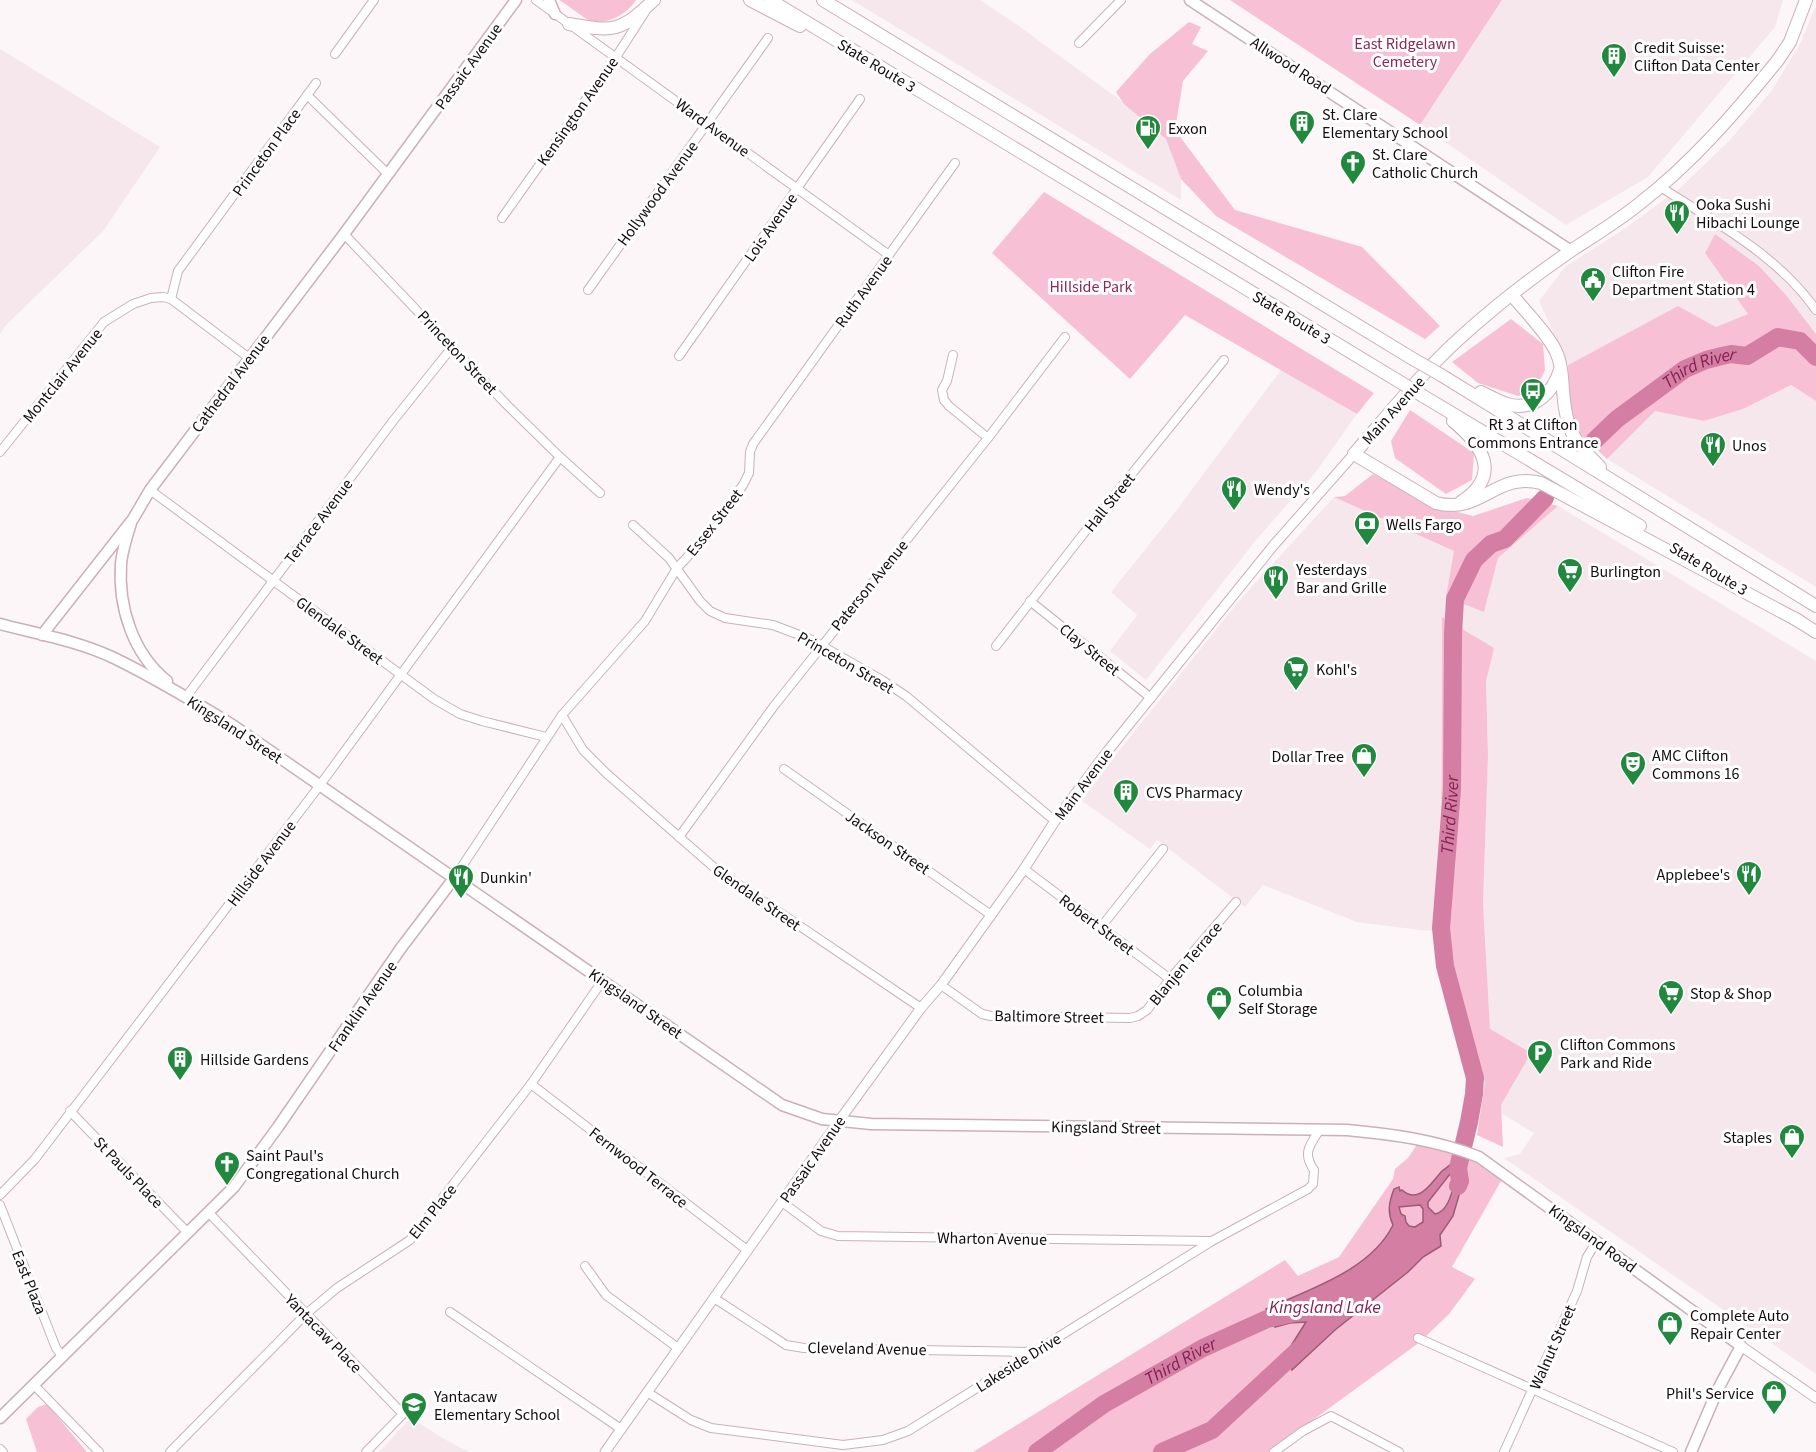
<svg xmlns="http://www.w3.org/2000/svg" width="1816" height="1452" font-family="'Source Sans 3',sans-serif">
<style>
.built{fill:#f5e7ec}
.green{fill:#f7c0d5}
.water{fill:#d37ea2;stroke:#9a5c76;stroke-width:1.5;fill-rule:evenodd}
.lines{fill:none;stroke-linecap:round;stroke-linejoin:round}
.river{stroke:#d37ea2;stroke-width:18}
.minor-casing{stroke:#cbb0ba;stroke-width:10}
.tertiary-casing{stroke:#cbb0ba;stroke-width:11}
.secondary-casing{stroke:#cbb0ba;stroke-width:13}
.primary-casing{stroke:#cbb0ba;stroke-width:14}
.trunk-casing{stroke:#cbb0ba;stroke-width:14}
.minor{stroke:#fff;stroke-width:8}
.tertiary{stroke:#fff;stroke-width:9}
.secondary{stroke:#fff;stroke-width:10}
.primary{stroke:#fff;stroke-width:12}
.trunk{stroke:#fff;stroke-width:12}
.trunk-bridge-casing{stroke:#cbb0ba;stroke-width:14;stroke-linecap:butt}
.trunk-bridge{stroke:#fff;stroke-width:12}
.labels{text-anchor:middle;stroke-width:6;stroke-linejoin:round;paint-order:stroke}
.park-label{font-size:16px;fill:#8b2759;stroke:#fff}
.poi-label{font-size:16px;fill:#150c10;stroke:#fff;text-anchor:start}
.street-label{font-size:16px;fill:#150c10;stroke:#fff}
.water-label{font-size:18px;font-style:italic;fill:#852255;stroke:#fff}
</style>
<rect width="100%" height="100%" fill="#fcf6f8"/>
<g class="built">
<path d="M852,0H980L1016,24L1124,103L1166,139L1181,179V200Z"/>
<path d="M1502,0H1783L1775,27L1648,177L1566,225L1420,125Z"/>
<path d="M1816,6V334L1786,295L1759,266L1715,234L1705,253L1749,314L1716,327L1678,306L1568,365L1539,301L1565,267L1627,227L1679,189L1730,140L1772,90L1800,44Z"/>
<path d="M0,49L160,147L103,231L6,325L0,334Z"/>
<path d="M1281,370L1357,414L1315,473L1256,540L1146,680L1110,651L1137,615L1111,592L1176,511Z"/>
<path d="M1791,385L1816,401V587L1607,459L1655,411L1704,421L1743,409Z"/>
<path d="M1334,497L1454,551L1484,612L1498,558L1558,506L1816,661V1374L1504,1158L1520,1154L1534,1133L1501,1113V1105L1531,1053L1490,1030L1483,903L1488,756L1486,681L1442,618L1441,928L1428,931L1357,922L1263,885L1245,907L1157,840L1150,849L1082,801L1111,761L1239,601Z"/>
<path d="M411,1418L444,1439L469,1452H379Z"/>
</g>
<g class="green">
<path d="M559,0H636C627,14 608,25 591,21C583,18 568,5 559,0Z"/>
<path d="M1230,0H1502L1420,125Z"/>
<path d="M1189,22L1201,27L1192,44L1208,51L1183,81L1175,130L1235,210L1362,247L1440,326L1425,339L1216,216L1181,179L1166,139L1124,104L1116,92L1150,54Z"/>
<path d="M1044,192L1374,393L1357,414L1185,315L1130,379L992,253Z"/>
<path d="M1715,234L1759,266L1786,295L1816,334V401L1791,385L1743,409L1704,421L1655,411L1607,459L1578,432L1569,419L1568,365L1678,306L1716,327L1748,314L1705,253Z"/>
<path d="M1511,319L1543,344L1545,370L1536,389L1518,396L1478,383L1452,362Z"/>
<path d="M1410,410L1474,453L1472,480L1446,494L1395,458L1391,441Z"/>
<path d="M1373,474L1438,507L1473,516L1527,498L1558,506L1498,558L1484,612L1446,597L1454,551L1334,497L1345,496Z"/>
<path d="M1442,617L1494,648L1486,681L1488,756L1483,903L1490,1029L1531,1053L1501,1105L1503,1147L1477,1135L1485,1082L1441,928Z"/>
<path d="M1420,1140L1456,1148L1453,1159L1466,1163L1470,1153L1505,1174L1452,1267L1475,1279L1449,1314L1420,1342L1269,1452H973L1285,1260L1298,1276L1339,1257L1393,1179L1395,1169L1408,1158Z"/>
<path d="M47,1404L86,1451V1452H37L26,1419L38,1407Z"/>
</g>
<path class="water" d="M1454,1161L1463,1165L1462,1172L1464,1178L1453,1216L1440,1235L1441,1246L1423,1257L1408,1272L1335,1330L1292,1370L1289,1349L1306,1322L1290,1323L1275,1327L1266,1309C1310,1289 1371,1270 1393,1225C1387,1212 1389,1202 1394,1189L1399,1187L1400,1191L1402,1190C1419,1205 1431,1183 1442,1171C1446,1168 1450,1166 1454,1161ZM1450,1174H1452L1455,1178C1453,1190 1448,1212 1435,1214L1428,1207V1202ZM1420,1205L1423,1209V1222L1415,1227L1409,1226L1406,1222L1405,1216L1401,1214L1399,1207Z"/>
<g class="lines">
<g class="river">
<path id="s1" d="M1594,441L1617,419L1685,369L1706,360L1722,356L1731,354L1747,356L1778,337L1800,341L1816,357"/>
<path id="s2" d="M1458,1186L1460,1181L1458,1168L1469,1122L1474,1094L1475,1078L1445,966L1441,928L1452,789L1453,634L1455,599L1474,560L1491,544L1505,539L1545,498"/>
<path id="s3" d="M1037,1452L1104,1404L1203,1348L1267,1319L1295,1313"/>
<path d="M1162,1452L1212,1430L1307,1342"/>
</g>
<defs>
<g id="minor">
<path d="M536,0L889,255"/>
<path d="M1079,43L1121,0"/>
<path d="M335,54L374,0"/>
<path d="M307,95L388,174"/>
<path d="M1659,186C1714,222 1778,255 1816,310"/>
<path d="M502,218L616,57L645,12"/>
<path d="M344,234L507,405L560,457L600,493"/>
<path d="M588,290L768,38"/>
<path d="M171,299L178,271L316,83"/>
<path d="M953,355L947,381L942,390L944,400L949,406L988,438"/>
<path d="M679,356L860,99"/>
<path d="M0,452L104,322L133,304L151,298L163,297L171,299L249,358"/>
<path d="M150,490L434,699L460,714L482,721L546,737"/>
<path d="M633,525L669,558L700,601L710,611L725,618L773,625L810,639L882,680L906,696L1055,821"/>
<path d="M1030,601L1151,698"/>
<path d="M996,646L1084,533L1224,360"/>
<path d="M186,697L393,421L453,346"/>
<path d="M562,715L583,750L606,773L717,870L921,1008"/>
<path d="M784,769L991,915"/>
<path d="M679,837L774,706L988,438L1065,337"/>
<path d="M1024,869L1170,979"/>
<path d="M455,877L562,715L645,621L677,568L707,536L743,485L749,473L750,452L753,444L955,163"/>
<path d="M1101,927L1163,849"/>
<path d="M941,985L982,1014L991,1016L1130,1018L1138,1016L1147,1010L1170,979L1236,902"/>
<path d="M531,1084L747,1250"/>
<path d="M70,1111L188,1233"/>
<path d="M0,1195L35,1159L320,785L560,457"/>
<path d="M782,1202L821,1231L838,1236L1210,1241"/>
<path d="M0,1205L56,1348L63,1357"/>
<path d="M209,1213L403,1414L366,1452"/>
<path d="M585,1266L606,1295L678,1348"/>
<path d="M714,1298L786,1345L804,1348L1032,1352"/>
<path d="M450,1312L621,1429"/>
<path d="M1418,1338L1673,1452"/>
<path d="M34,1385L99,1452"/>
<path d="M647,1392L691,1420L711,1428L843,1445L883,1440L908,1431L1212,1241L1308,1189L1313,1184L1314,1170C1302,1153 1310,1145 1320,1129"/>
<path d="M0,1449L3,1452"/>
<path d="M170,1452L306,1314L337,1288L410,1240L531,1084L603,980"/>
<path d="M1274,1452L1303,1431L1331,1416L1399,1452"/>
<path d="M1504,1452L1577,1291L1587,1257L1597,1241"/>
</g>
<g id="tertiary">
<path d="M1741,1346L1816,1398"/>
<path d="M605,1452L839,1121L921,1008L941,985L1024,869L1055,821L1106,753L1273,546L1354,454"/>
</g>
<g id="secondary">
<path d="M549,0L555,14"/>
<path d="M1190,0L1571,251"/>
<path d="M131,523C127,536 122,551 121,564C118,607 133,654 167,681"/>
<path d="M0,624C38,634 78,641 114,658C155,678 195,702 234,726L782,1105L822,1119L871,1124L1347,1130C1391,1134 1437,1140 1479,1157L1741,1346L1718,1389L1691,1452"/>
<path d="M42,635L133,519L150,490L344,234L516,0"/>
<path d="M0,1418L234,1187L278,1127L401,948L455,877"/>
</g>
<path id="primary" d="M1354,454C1389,414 1422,372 1461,337C1496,305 1534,276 1572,250C1595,235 1618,221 1639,204C1692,163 1736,112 1778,60L1790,42L1806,0"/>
<g id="trunk">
<path d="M750,0L800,26"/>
<path d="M770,0L1395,379"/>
<path d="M823,0L1413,359"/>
<path d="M569,24C615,32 620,32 654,0"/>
<path d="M1512,295C1525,311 1550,336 1557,354C1562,365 1562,378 1563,390C1566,430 1572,439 1600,467"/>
<path d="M1441,375L1816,606"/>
<path d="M1481,392C1491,397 1501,403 1511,405C1536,410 1553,392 1560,370"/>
<path d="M1423,396L1640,526"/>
<path d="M1453,421C1482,445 1503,475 1461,502"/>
<path d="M1354,454L1436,503C1481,515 1496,471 1541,483L1799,621"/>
<path d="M1794,618L1816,632"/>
</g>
</defs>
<use href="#minor" class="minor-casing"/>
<use href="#tertiary" class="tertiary-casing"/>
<use href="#secondary" class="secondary-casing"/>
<use href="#primary" class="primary-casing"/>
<use href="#trunk" class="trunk-casing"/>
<use href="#minor" class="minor"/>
<use href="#tertiary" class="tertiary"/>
<use href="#secondary" class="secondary"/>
<use href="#primary" class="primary"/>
<use href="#trunk" class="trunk"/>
<defs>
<g id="trunk-bridge">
<path d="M1413,359L1441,375"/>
<path d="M1395,379L1423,396"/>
</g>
</defs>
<use href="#trunk-bridge" class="trunk-bridge-casing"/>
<use href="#trunk-bridge" class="trunk-bridge"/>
</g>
<defs>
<symbol id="building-pin" viewBox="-11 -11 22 30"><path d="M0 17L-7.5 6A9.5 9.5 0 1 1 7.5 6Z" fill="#21893e" stroke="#fff"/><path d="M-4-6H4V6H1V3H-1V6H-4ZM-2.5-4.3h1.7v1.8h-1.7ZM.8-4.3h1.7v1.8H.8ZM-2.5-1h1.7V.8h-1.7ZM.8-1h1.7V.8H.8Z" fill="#fff"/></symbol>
<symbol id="fuel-pin" viewBox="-11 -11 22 30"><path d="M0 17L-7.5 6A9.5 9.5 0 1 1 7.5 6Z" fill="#21893e" stroke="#fff"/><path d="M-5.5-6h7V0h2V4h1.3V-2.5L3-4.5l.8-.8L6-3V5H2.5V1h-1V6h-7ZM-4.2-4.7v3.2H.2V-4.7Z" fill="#fff"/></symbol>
<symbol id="church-pin" viewBox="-11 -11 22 30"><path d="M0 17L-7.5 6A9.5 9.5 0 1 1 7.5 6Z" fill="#21893e" stroke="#fff"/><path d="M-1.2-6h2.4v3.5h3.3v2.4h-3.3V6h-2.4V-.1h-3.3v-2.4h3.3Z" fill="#fff"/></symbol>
<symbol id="restaurant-pin" viewBox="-11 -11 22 30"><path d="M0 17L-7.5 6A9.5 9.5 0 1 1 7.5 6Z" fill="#21893e" stroke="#fff"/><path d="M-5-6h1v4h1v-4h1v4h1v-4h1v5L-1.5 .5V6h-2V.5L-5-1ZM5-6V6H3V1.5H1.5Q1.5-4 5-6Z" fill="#fff"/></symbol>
<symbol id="civic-pin" viewBox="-11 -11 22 30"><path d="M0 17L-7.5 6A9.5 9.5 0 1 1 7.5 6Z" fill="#21893e" stroke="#fff"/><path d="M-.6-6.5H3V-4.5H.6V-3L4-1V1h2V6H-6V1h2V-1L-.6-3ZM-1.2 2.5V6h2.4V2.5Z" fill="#fff"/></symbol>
<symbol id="bus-pin" viewBox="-11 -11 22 30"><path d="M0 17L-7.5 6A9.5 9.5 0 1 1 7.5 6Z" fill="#21893e" stroke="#fff"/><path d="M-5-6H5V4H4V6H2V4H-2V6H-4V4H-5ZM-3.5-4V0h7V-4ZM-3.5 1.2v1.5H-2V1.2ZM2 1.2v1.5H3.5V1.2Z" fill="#fff"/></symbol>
<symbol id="bank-pin" viewBox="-11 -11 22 30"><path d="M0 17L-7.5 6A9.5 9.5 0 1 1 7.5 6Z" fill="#21893e" stroke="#fff"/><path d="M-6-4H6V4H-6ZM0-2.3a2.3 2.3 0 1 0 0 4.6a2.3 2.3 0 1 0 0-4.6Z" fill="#fff"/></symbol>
<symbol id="supermarket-pin" viewBox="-11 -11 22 30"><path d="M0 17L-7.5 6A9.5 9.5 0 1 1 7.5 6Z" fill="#21893e" stroke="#fff"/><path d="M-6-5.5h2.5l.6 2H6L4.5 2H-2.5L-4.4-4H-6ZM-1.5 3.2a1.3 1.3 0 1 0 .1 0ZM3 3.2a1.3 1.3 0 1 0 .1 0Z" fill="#fff"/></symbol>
<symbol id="shop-pin" viewBox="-11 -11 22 30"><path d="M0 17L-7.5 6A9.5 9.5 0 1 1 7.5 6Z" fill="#21893e" stroke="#fff"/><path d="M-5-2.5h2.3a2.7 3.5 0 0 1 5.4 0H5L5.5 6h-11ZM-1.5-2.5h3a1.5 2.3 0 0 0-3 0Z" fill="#fff"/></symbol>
<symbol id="theatre-pin" viewBox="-11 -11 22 30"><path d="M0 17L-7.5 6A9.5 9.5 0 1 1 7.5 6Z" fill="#21893e" stroke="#fff"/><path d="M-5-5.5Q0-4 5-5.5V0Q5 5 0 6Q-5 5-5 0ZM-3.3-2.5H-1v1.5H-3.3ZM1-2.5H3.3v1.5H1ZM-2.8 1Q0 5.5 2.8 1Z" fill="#fff"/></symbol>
<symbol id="parking-pin" viewBox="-11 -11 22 30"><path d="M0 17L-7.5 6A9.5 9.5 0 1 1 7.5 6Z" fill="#21893e" stroke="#fff"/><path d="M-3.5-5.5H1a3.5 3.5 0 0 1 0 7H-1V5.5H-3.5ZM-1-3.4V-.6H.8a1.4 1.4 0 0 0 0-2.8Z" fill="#fff"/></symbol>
<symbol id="school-pin" viewBox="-11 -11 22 30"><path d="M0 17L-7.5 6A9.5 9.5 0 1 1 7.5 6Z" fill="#21893e" stroke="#fff"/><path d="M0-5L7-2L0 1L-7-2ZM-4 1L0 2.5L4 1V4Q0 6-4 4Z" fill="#fff"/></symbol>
</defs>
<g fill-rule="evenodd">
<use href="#building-pin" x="1599" y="41" width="30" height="40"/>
<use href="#building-pin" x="1287" y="108" width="30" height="40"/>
<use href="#fuel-pin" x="1133" y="113" width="30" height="40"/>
<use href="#church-pin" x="1338" y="148" width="30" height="40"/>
<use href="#restaurant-pin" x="1662" y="198" width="30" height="40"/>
<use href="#civic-pin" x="1578" y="265" width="30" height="40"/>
<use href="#bus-pin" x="1518" y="376" width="30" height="40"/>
<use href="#restaurant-pin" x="1698" y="430" width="30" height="40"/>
<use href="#restaurant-pin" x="1219" y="474" width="30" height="40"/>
<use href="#bank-pin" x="1352" y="509" width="30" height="40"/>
<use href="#supermarket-pin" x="1555" y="556" width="30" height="40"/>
<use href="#restaurant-pin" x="1261" y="563" width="30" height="40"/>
<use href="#supermarket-pin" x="1281" y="654" width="30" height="40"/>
<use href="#shop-pin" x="1349" y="741" width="30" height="40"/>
<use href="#theatre-pin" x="1618" y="749" width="30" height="40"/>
<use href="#building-pin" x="1111" y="777" width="30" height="40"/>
<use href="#restaurant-pin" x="1734" y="859" width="30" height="40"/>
<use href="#restaurant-pin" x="446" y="862" width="30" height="40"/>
<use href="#supermarket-pin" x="1656" y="978" width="30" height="40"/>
<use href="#shop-pin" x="1204" y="984" width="30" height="40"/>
<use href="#parking-pin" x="1525" y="1038" width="30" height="40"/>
<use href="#building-pin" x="165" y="1044" width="30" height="40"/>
<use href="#shop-pin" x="1777" y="1122" width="30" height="40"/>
<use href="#church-pin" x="212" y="1149" width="30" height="40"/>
<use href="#shop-pin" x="1655" y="1309" width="30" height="40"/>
<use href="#shop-pin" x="1759" y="1378" width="30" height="40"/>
<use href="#school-pin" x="399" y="1390" width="30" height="40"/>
</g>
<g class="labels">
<g class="park-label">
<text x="1405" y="49">East Ridgelawn<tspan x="1405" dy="18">Cemetery</tspan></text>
<text x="1091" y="292">Hillside Park</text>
</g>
<g class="poi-label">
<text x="1634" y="53">Credit Suisse:<tspan x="1634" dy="18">Clifton Data Center</tspan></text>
<text x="1322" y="120">St. Clare<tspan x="1322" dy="18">Elementary School</tspan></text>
<text x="1168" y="134">Exxon</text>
<text x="1372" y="160">St. Clare<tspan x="1372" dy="18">Catholic Church</tspan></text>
<text x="1696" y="210">Ooka Sushi<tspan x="1696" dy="18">Hibachi Lounge</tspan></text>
<text x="1612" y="277">Clifton Fire<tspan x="1612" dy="18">Department Station 4</tspan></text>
<text x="1533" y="430" text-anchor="middle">Rt 3 at Clifton<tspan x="1533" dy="18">Commons Entrance</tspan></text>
<text x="1732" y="451">Unos</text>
<text x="1254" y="495">Wendy's</text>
<text x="1386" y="530">Wells Fargo</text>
<text x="1296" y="575">Yesterdays<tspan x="1296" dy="18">Bar and Grille</tspan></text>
<text x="1590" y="577">Burlington</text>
<text x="1316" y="675">Kohl's</text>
<text x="1652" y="761">AMC Clifton<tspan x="1652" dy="18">Commons 16</tspan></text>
<text x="1344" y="762" text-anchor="end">Dollar Tree</text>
<text x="1146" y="798">CVS Pharmacy</text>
<text x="1730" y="880" text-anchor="end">Applebee's</text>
<text x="480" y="883">Dunkin'</text>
<text x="1238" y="996">Columbia<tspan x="1238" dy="18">Self Storage</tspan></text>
<text x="1690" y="999">Stop &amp; Shop</text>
<text x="1560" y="1050">Clifton Commons<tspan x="1560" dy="18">Park and Ride</tspan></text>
<text x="200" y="1065">Hillside Gardens</text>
<text x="1772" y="1143" text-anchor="end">Staples</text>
<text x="246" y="1161">Saint Paul's<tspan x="246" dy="18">Congregational Church</tspan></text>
<text x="1690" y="1321">Complete Auto<tspan x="1690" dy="18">Repair Center</tspan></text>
<text x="1754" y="1399" text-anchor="end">Phil's Service</text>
<text x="434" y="1402">Yantacaw<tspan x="434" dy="18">Elementary School</tspan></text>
</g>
<g class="street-label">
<text transform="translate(877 65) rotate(31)" y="6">State Route 3</text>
<text transform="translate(1291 65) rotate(33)" y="6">Allwood Road</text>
<text transform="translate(468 66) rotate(-54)" y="6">Passaic Avenue</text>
<text transform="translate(577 111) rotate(-55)" y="6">Kensington Avenue</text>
<text transform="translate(713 127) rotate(36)" y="6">Ward Avenue</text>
<text transform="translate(266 152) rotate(-54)" y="6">Princeton Place</text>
<text transform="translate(657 193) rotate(-54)" y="6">Hollywood Avenue</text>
<text transform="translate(770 227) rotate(-55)" y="6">Lois Avenue</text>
<text transform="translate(863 291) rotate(-54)" y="6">Ruth Avenue</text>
<text transform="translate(1292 317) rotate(31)" y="6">State Route 3</text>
<text transform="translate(458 352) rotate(47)" y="6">Princeton Street</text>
<text transform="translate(62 375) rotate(-51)" y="6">Montclair Avenue</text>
<text transform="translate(230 383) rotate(-53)" y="6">Cathedral Avenue</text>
<text transform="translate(1393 410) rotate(-48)" y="6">Main Avenue</text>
<text transform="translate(1109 502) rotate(-51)" y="6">Hall Street</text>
<text transform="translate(318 521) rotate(-53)" y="6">Terrace Avenue</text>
<text transform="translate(714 522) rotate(-52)" y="6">Essex Street</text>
<text transform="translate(1709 568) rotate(31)" y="6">State Route 3</text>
<text transform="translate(869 585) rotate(-51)" y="6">Paterson Avenue</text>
<text transform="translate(340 630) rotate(36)" y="6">Glendale Street</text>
<text transform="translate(1090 649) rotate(39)" y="6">Clay Street</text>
<text transform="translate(846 662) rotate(30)" y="6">Princeton Street</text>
<text transform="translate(235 729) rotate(33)" y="6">Kingsland Street</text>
<text transform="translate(1083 784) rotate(-53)" y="6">Main Avenue</text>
<text transform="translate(888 842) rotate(35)" y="6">Jackson Street</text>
<text transform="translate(261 863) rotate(-53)" y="6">Hillside Avenue</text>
<text transform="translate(757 897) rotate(35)" y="6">Glendale Street</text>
<text transform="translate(1097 924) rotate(37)" y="6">Robert Street</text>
<text transform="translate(1185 963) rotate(-50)" y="6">Blanjen Terrace</text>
<text transform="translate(636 1003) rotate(35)" y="6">Kingsland Street</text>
<text transform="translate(362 1006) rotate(-55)" y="6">Franklin Avenue</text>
<text transform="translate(1049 1016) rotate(1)" y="6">Baltimore Street</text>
<text transform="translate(1106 1127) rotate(1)" y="6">Kingsland Street</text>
<text transform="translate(812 1159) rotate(-55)" y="6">Passaic Avenue</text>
<text transform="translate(639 1167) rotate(38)" y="6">Fernwood Terrace</text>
<text transform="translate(129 1172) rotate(46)" y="6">St Pauls Place</text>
<text transform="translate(432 1211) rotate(-51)" y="6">Elm Place</text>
<text transform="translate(992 1238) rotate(1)" y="6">Wharton Avenue</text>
<text transform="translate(1593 1238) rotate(36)" y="6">Kingsland Road</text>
<text transform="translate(30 1282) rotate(68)" y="6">East Plaza</text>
<text transform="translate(324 1333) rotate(46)" y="6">Yantacaw Place</text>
<text transform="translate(1552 1347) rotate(-66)" y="6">Walnut Street</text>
<text transform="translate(867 1348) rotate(1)" y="6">Cleveland Avenue</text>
<text transform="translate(1018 1362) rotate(-32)" y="6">Lakeside Drive</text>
</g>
<g class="water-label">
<text dy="6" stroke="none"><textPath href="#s1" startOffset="130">Third River</textPath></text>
<text dy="6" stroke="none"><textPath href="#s2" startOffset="378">Third River</textPath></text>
<text x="1325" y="1313">Kingsland Lake</text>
<text dy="6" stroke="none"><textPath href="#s3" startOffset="170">Third River</textPath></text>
</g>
</g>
</svg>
